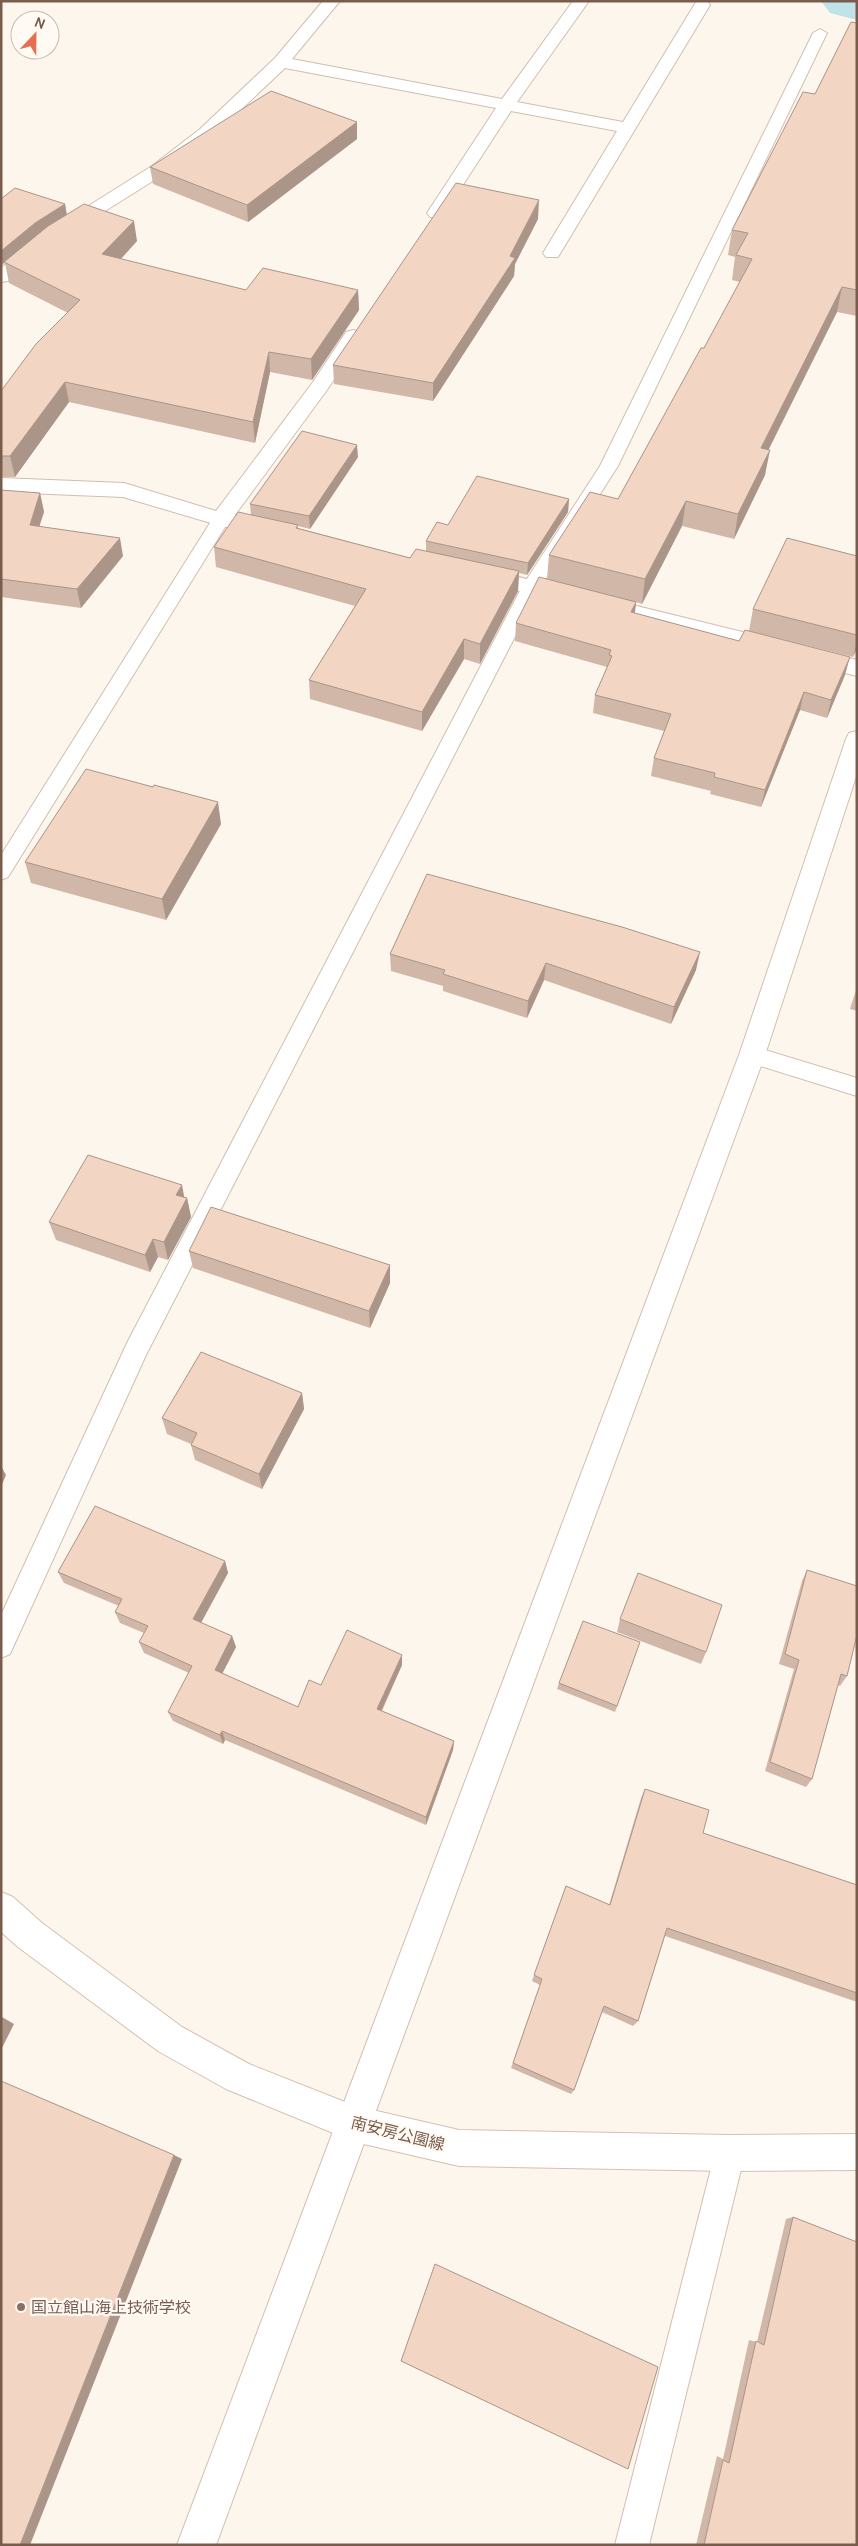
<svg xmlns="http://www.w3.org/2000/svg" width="858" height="2546" font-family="Cabin,'Noto Sans JP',sans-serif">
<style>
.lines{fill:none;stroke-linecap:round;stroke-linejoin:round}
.river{fill:#bfe3e8;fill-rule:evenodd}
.service-casing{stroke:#d1beb0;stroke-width:2}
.minor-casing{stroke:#d1beb0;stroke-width:2}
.secondary-casing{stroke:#d6c0b0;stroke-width:2}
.service{fill:#fff;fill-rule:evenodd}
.minor{fill:#fff;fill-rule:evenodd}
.secondary{fill:#fff;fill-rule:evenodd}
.wall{fill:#d1b7a8}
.shaded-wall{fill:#aa9588}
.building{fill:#f3d5c3;stroke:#aa9588}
.education-dot{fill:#8d6e63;stroke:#fffaf3;stroke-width:2}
.labels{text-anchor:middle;stroke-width:4.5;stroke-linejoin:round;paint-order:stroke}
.near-street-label{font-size:16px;fill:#7a5c4d;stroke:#fffaf3}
.near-education-label{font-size:16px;fill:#785e54;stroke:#fffaf3;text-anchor:start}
</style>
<rect width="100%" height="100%" fill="#fdf6ec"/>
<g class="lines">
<path class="river" d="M821,1H857V20L830,13Z"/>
<defs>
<g id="service">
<path d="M820,29L827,33L618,466L541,586L146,1355L10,1654L1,1658V1615L128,1341L523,585L600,466L813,33Z"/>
<path d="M221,513L227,515L230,519L8,877L1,880V855L215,515Z"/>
<path d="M752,1046L857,1078V1096L744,1061L741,1055L744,1049Z"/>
<path d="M730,2138L741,2142L745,2153L649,2545H615L715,2153L719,2142Z"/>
</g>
<g id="minor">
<path d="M323,1H340L292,59L502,99L573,1H589L517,102L623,122L696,2H708L710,5L558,257H546L543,253L617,131L511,111L442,217H430L427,213L496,108L285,68L212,137L164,174L51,245L8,281L1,282V268L39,237L152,166L200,129L275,58Z"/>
<path d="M353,330L360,332L363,336L327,390L235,515L276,524L279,529L276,534L269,536L221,526L123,497L1,492V478L124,483L216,511L313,382L346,332Z"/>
<path d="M482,568L857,660V676L475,580L471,575L475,570Z"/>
<path d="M857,731V774L765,1055L216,2545H177L739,1055L846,739L849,733Z"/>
</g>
<path id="secondary" d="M1,1892L13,1897L42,1923L182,2027L249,2064L355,2106L459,2130L730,2135L857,2134V2170L730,2171L459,2166L355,2142L226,2089L158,2051L18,1947L1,1932Z"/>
</defs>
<use href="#service" class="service-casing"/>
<use href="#minor" class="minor-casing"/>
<use href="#secondary" class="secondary-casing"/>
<use href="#service" class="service"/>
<use href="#minor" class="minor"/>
<use href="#secondary" class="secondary"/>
</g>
<g class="wall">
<path d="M857,23V316L837,312L768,449L765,475L734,539L682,526L642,604L636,602L635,613L845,675L827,718L800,710L761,807L710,794L711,791L651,776L654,758L664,731L593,713L595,695L607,667L515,641L516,623L547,579L549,555L618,499L704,348L740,282L732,280L735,257L728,255L732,230L815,94Z"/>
<path d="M357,122V139L248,222L153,184L150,167Z"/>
<path d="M65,204L67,215L137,241L121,259L246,290H358L359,310L312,380L270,372L255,443L69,402L15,477H1V391L68,313L9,283L5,263L1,265Z"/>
<path d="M538,219L515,264L514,276L433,401L334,384L333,365Z"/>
<path d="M358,457L310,529L298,526V528L410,558L426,551V541L448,525L569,499L568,512L527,575L519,573L518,591L480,664L464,659L422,731L310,699L309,680L355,606L216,567L214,547L251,515L250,504Z"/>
<path d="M1,489L2,491L40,493L44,512L39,526L123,556L81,608L1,597Z"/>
<path d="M857,556V648L853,657L749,631L753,609Z"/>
<path d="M221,824L166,920L31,883L25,862Z"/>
<path d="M390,954L696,970L671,1024L544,980L527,1018L443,991V986L391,971Z"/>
<path d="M857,987V1011L850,1009Z"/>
<path d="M184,1198H187L191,1217L168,1260L158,1257L150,1272L56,1240L49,1222Z"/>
<path d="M189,1251L390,1265V1283L370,1328L193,1268Z"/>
<path d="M302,1393L304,1409L262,1489L195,1460L191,1445V1444L167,1434L162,1418Z"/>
<path d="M225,1561L228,1573L201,1623L232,1636L236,1647L222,1673L298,1707L321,1685L402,1655V1665L382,1711L454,1741L453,1750L426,1825L225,1740L223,1744L173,1721L168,1712L189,1673L144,1653L139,1642L144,1633L120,1623L115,1612L119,1606L64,1583L58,1572Z"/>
<path d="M807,1570L847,1676L840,1686L838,1685L812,1779L806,1787L765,1771L794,1669L779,1664L802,1581Z"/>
<path d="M620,1619L706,1652L701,1664L617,1632Z"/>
<path d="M640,1642L615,1712L557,1689L559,1683Z"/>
<path d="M645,1789L703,1833L857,1885V2002L665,1936L638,2021L633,2026L602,2012L574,2090L571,2094L511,2068L540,1985L532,1981L566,1886L609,1905L641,1798Z"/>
<path d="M793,2217L857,2545H696L717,2456L723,2459L749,2340L757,2342L786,2219Z"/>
</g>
<g class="shaded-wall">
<path d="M357,122V139L248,222L247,205Z"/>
<path d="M539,200L538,219L515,264L514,276L433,401V383L510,256Z"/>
<path d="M65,204L67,217L38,236L1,265V251L35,223Z"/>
<path d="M134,221L137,241L106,275L102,254Z"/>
<path d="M842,287L837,312L757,473L761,448Z"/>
<path d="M358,290L359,310L312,380L311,359Z"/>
<path d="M269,352L270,372L255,443L253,422Z"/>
<path d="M65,382L69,402L15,477L10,456Z"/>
<path d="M357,445L358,457L310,529L309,516Z"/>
<path d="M770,450L765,475L734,539L738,514Z"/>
<path d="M40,493L44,512L34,543L30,525Z"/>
<path d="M569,499L568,512L527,575L528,563Z"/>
<path d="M686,501L682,526L642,604L645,579Z"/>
<path d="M120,538L123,556L81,608L77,589Z"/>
<path d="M519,571L518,591L480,664V644Z"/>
<path d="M636,602L634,620L631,612Z"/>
<path d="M464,639V659L422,731V712Z"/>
<path d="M857,642V648L853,657Z"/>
<path d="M850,657L845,675L827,718L831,700Z"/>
<path d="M804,692L800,710L761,807L765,790Z"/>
<path d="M218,802L221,824L166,920L162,899Z"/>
<path d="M700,952L696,970L671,1024L674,1007Z"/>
<path d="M546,963L544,980L527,1018L528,1001Z"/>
<path d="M182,1185L185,1201L187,1198L191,1217L168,1260L164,1242L176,1195Z"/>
<path d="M153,1239L158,1257L150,1272L145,1255Z"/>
<path d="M390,1265V1283L370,1328L369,1311Z"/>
<path d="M302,1393L304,1409L262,1489L259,1474Z"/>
<path d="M1,1466L6,1475L1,1487Z"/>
<path d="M225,1561L228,1573L197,1630L193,1619Z"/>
<path d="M232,1636L236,1647L219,1680L215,1670Z"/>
<path d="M402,1655V1665L378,1718L377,1709Z"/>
<path d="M222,1731L225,1740L223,1744L220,1735Z"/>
<path d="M454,1741L453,1750L426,1825V1817Z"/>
<path d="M2,2017L14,2024L1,2050V2018Z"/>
<path d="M174,2155L182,2159L30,2545H20Z"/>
</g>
<g class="building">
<path d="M851,22L857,23V290L842,287L761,448L770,450L738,514L686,501L645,579L549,555L590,492L618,499L701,348H704L752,259L736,255L748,233L732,230L803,92L815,94Z"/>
<path d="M271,91L357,122L247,205L150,167Z"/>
<path d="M456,183L539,200L510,256L515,258L433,383L333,365Z"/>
<path d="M15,188L65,204L35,223L1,251V199Z"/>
<path d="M84,204L134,221L102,254L246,290L263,268L358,290L311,359L269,352L253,422L65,382L10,456H1V391L36,344L80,300L4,262L48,226Z"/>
<path d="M302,431L357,445L309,516L250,504Z"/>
<path d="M477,476L569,499L528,563L426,541L437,522L448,525Z"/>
<path d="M1,490L40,493L30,525L120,538L77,589L1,579Z"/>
<path d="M238,512L298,525L296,528L410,558L416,549L519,571L480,644L464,639L422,712L309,680L366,589L214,547Z"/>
<path d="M787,538L857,556V635L753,609Z"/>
<path d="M539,577L636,602L631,612L739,641L745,630L850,657L831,700L804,692L765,790L714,777L715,773L654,758L671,714L595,695L612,656L609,655L611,650L516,623Z"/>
<path d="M86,769L153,787L154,785L218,802L162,899L25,862Z"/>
<path d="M427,874L622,927L700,952L674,1007L546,963L528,1001L443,974L445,970L390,954Z"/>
<path d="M88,1155L182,1185L176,1195L187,1198L164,1242L153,1239L145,1255L49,1222Z"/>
<path d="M211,1207L390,1265L369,1311L189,1251Z"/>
<path d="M201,1352L302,1393L259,1474L191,1445L197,1433L162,1418Z"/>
<path d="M95,1506L225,1561L193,1619L232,1636L215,1670L298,1707L309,1680L321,1685L347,1630L402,1655L377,1709L454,1741L426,1817L222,1731L220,1735L168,1712L192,1666L139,1642L148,1626L115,1612L122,1599L58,1572Z"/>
<path d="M807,1570L857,1586V1635L847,1676L841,1674L812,1779L770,1762L799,1660L785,1654Z"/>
<path d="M638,1573L722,1605L706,1652L620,1619Z"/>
<path d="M583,1621L640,1642L617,1706L559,1683Z"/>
<path d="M645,1789L709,1810L703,1833L857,1885V1993L667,1928L638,2021L604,2006L574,2090L513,2063L542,1979L534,1975L566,1886L610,1905Z"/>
<path d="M1,2081L174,2155L20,2545H1Z"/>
<path d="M793,2217L857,2242V2545H704L723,2460L729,2463L756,2341L764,2345Z"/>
<path d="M435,2264L658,2367L628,2469L401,2361Z"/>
</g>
<circle class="education-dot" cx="21" cy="2307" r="5"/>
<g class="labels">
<g class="near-street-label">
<text transform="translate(398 2133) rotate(14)" y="6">南安房公園線</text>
</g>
<g class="near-education-label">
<text x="31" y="2313">国立館山海上技術学校</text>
</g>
</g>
<rect width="858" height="2546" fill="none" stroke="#7a5c4d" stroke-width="5"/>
<g transform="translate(35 35) rotate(22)"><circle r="24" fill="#fffaf3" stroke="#cabbb1"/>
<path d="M0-4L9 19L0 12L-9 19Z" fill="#e76f51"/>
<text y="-8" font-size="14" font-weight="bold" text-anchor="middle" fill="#7a5c4d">N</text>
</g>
</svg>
